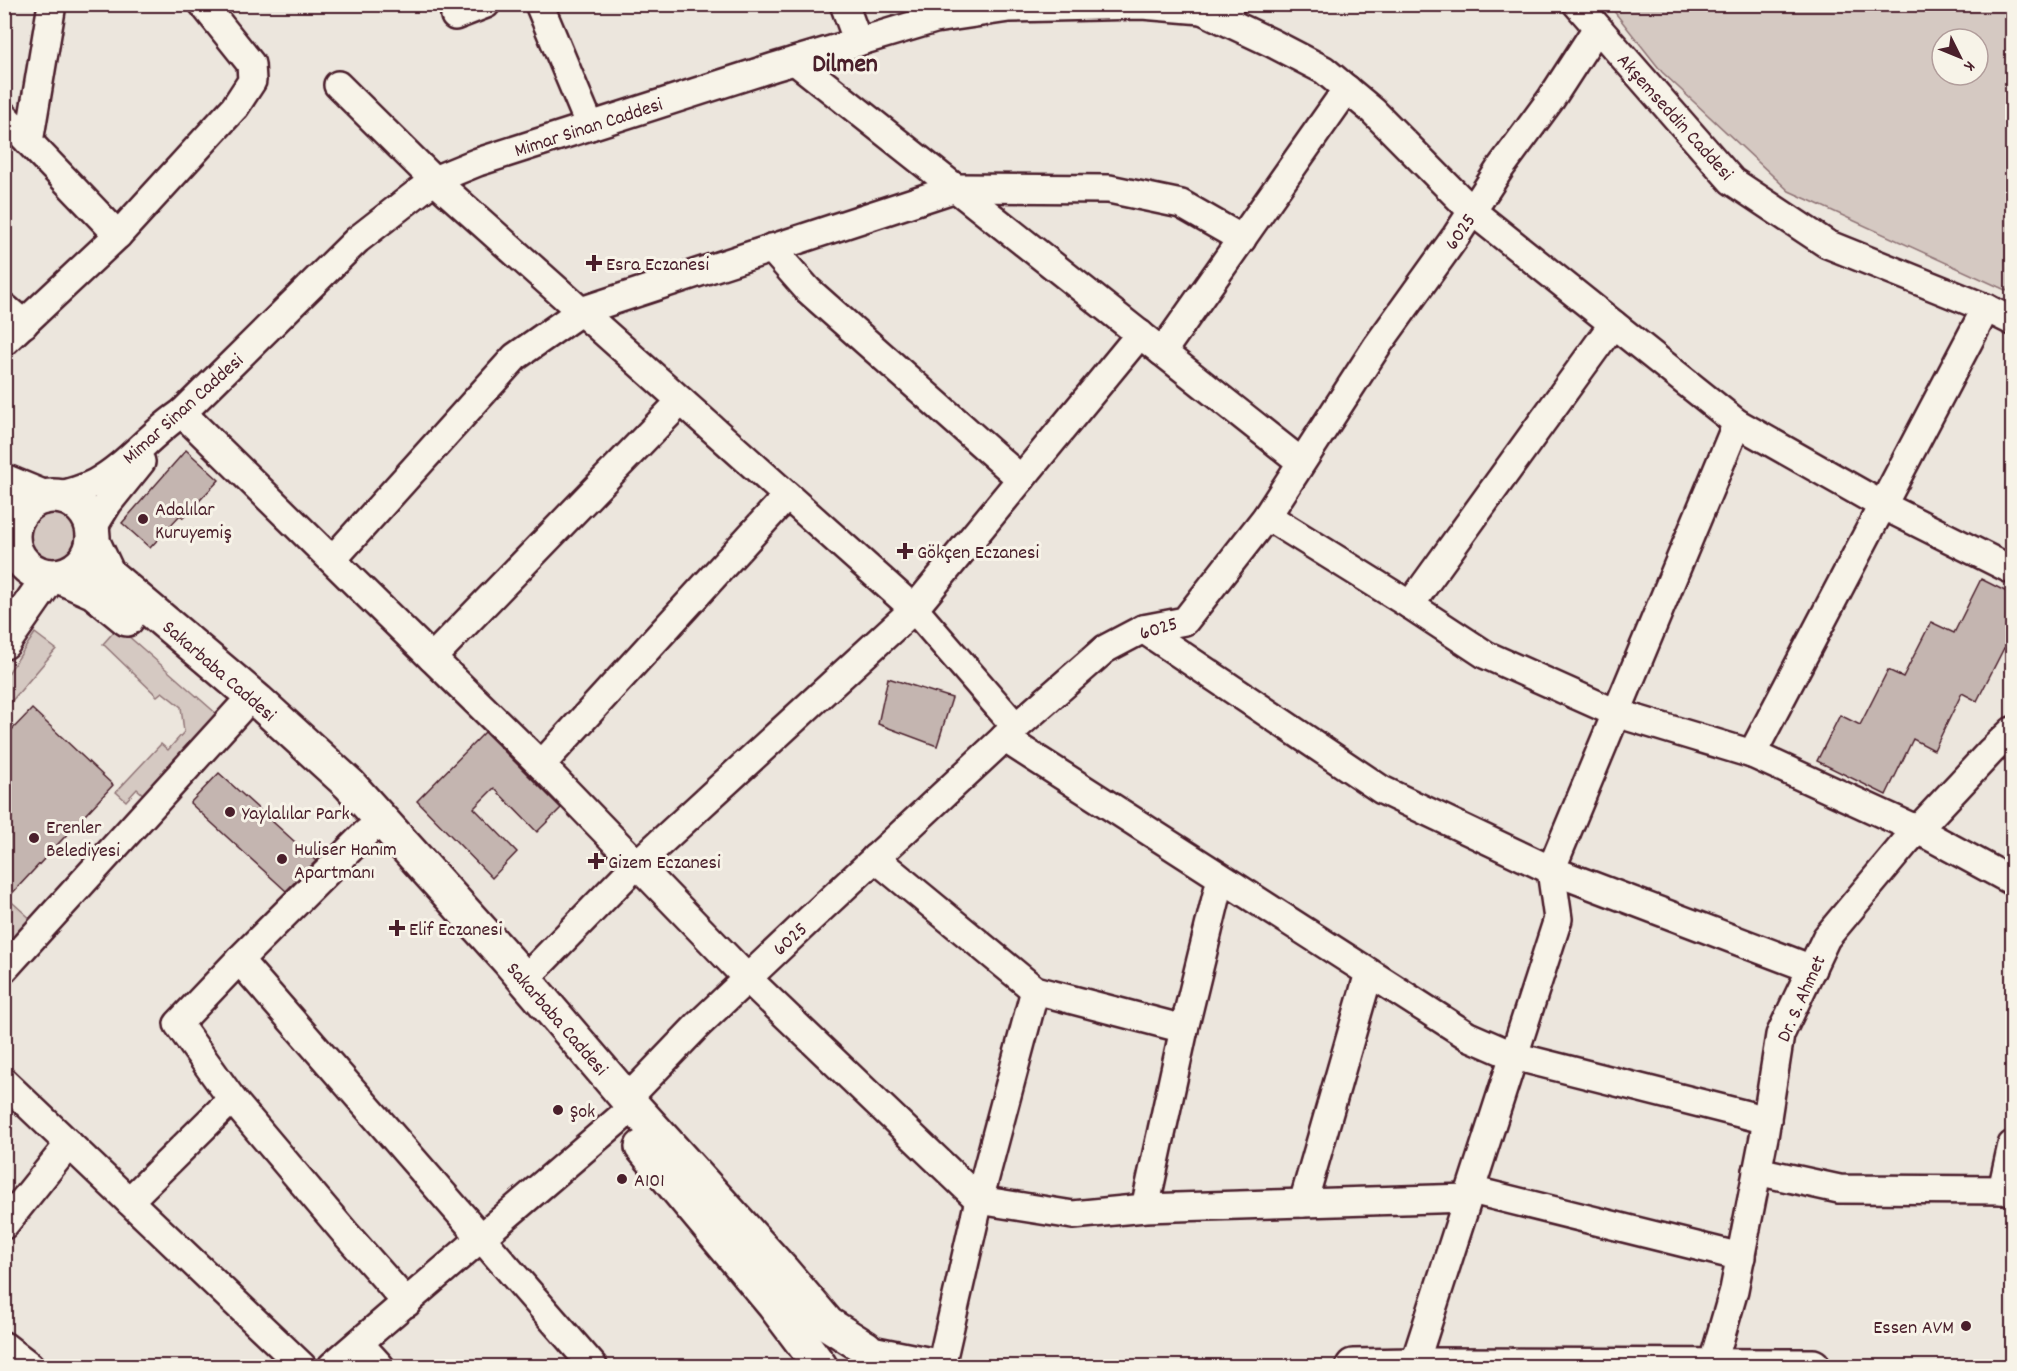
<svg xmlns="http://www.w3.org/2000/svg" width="2017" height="1371" font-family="Dekko,sans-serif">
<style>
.green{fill:#d5c9c2;stroke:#907476;stroke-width:1.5;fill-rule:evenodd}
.building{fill:#c4b5b0;stroke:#4a1f2b;stroke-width:1.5}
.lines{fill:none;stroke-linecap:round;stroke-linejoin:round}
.minor-casing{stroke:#4a1f2b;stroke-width:32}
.major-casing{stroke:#4a1f2b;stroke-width:38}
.minor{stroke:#f7f3e8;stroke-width:27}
.major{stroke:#f7f3e8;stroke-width:33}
.poi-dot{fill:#4a1f2b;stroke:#f7f3e8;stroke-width:2}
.labels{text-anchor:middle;stroke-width:6;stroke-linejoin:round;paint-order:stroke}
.street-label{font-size:20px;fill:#4a1f2b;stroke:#f7f3e8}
.poi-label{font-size:20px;fill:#4a1f2b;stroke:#f7f3e8;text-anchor:start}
.district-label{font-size:26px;font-weight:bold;fill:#4a1f2b;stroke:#f7f3e8}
</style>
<rect width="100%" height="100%" fill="#ece6dd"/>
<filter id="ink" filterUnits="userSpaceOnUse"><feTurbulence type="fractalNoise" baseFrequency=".0167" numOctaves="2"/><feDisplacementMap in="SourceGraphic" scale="12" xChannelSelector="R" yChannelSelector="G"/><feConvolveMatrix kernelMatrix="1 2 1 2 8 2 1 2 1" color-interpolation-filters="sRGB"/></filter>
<g filter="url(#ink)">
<g class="green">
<path d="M1609,5H2012V293L1789,191L1662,72ZM1942,39H1978V75H1942Z"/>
<circle cx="55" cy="537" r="24"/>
<path d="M118,627L218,715L146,797L137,789L126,801L116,792L161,744L168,750L184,732L181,707L162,692L157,696L103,644Z"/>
<path d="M35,633L56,649L5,709V678Z"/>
<path d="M4,895L33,921L17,940L8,939L5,936Z"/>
</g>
<g class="building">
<path d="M186,450L219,480L183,518L180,515L150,548L122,523Z"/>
<path d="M1981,579L2013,595V652L2004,648L1977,701L1962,693L1934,750L1913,739L1886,795L1817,761L1840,715L1860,725L1888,670L1903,677L1931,622L1954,633Z"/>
<path d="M888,678L952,698L937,746L878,724Z"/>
<path d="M32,709L113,785L4,902V738Z"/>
<path d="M485,732L561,808L537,832L494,788L474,808L517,852L492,878L417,801Z"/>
<path d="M219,773L316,861L286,891L190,803Z"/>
</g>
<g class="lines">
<defs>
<g id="minor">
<path d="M539,4L590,126"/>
<path d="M844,4L858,42"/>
<path d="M1577,4L1732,181L1827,244L1986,308L2012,321"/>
<path d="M1202,10L1272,43L1324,70L1373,111L1472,211L1737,423L1882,505L2012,570"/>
<path d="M455,16L486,4"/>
<path d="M795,61L1301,462"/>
<path d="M338,85L434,180L914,609L1016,727"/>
<path d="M4,116L118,235"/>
<path d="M29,142L52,4"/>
<path d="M771,248L808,290L1021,479"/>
<path d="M4,307L24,324"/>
<path d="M4,342L118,235L235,107L252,81L251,64L203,4"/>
<path d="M1162,352L1347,89"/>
<path d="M182,413L541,765L747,978L979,1200L1073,1215L1145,1208L1468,1198"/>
<path d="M56,496C70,493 83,489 95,483C128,465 151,433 182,413L357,240L434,180L478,162L774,67L935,19L1009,8L1142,5L1202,10L1231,4"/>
<path d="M1267,516L1410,605L1486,655L1616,713L1752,754L1918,830L2012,881"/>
<path d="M92,529L108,503L141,462"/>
<path d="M333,559L515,357L581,311L956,188L1109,189L1181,204L1242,239"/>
<path d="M1410,605L1613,324"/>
<path d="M1143,629L1382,790L1551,870L1812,969"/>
<path d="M432,658L681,401"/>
<path d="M1004,738L1468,1036L1514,1056L1767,1120"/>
<path d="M1752,754L1986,308"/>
<path d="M541,765L787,496"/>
<path d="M366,833L239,960L178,1024L232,1099L346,1234L407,1303"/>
<path d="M875,858L1035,990L1184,1029"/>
<path d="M239,960L593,1366"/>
<path d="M4,969L239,710"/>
<path d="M525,979L637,864L914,609L1140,334"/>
<path d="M4,1082L302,1366"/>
<path d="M627,1099L698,1025L810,919L1016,727L1105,649L1143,629L1185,621L1267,516L1377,346L1456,236L1501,167L1551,99L1597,28"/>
<path d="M1757,1171L1839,1189L2012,1190"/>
<path d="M1471,1190L1741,1257"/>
<path d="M2002,1190L2012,1145"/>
<path d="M129,1201L232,1099"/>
<path d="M1303,1203L1369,973"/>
<path d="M1145,1208L1184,1029L1221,878"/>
<path d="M4,1225L69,1144"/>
<path d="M359,1343L380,1366"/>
<path d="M4,1346L30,1366"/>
<path d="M1414,1365L1558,919L1551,870L1737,423"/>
<path d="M332,1366L619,1119"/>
<path d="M941,1366L979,1200L1035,990"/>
<path d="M1712,1366L1734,1290L1764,1137L1780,1035L1826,938L1906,842L1991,751L2012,731"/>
</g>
<g id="major">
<path d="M4,481L43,497"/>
<circle cx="53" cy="536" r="40"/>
<path d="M93,542L108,574L258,701L349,784L508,960L627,1099L782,1270L828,1324L866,1348"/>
<path d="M58,576L94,592L127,619"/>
<path d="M4,642L50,576"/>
<path d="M642,1147L774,1305L820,1366"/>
<path d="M876,1354L936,1366"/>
<path d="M1353,1366L1414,1365L1813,1366"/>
</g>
</defs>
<use href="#minor" class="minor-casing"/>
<use href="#major" class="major-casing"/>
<use href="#minor" class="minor"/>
<use href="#major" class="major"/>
</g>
</g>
<g class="poi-dot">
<path d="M591 254h6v6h6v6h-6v6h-6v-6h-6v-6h6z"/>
<circle cx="143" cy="519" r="6"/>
<path d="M902 542h6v6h6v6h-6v6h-6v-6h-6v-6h6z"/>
<circle cx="230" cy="812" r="6"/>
<circle cx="34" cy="838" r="6"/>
<circle cx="282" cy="859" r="6"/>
<path d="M593 852h6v6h6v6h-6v6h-6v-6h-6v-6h6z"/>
<path d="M394 919h6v6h6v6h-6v6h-6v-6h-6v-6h6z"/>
<circle cx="558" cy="1110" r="6"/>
<circle cx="622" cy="1179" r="6"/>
<circle cx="1966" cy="1326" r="6"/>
</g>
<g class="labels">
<g class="street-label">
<text transform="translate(1676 116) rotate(48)" y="7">Akşemseddin Caddesi</text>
<text transform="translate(588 126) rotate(-18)" y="7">Mimar Sinan Caddesi</text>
<text transform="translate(1459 231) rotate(-56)" y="7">6025</text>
<text transform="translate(182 408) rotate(-42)" y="7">Mimar Sinan Caddesi</text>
<text transform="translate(1158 627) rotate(-17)" y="7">6025</text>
<text transform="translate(220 670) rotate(41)" y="7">Sakarbaba Caddesi</text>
<text transform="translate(789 938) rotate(-43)" y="7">6025</text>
<text transform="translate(1800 998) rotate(-66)" y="7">Dr. S. Ahmet</text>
<text transform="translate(558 1018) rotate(49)" y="7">Sakarbaba Caddesi</text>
</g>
<g class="poi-label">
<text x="606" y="270">Esra Eczanesi</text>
<text x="155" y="515">Adalılar<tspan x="155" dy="23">Kuruyemiş</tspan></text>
<text x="917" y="558">Gökçen Eczanesi</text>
<text x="242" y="819">Yaylalılar Park</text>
<text x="46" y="833">Erenler<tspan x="46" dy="23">Belediyesi</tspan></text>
<text x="294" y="855">Huliser Hanım<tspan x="294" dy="23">Apartmanı</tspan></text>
<text x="608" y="868">Gizem Eczanesi</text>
<text x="409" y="935">Elif Eczanesi</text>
<text x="570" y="1117">Şok</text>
<text x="634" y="1186">A101</text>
<text x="1954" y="1333" text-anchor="end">Essen AVM</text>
</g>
<g class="district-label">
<text x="845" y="71">Dilmen</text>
</g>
</g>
<rect width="2017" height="1371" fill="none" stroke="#f7f3e8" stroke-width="24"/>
<rect x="12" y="12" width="1993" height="1347" fill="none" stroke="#4a1f2b" stroke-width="2" filter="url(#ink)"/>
<g transform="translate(1960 57) rotate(133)"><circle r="28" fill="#f7f3e8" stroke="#b29e9c" stroke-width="1.5"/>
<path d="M0-4.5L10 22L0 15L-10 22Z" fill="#4a1f2b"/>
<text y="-9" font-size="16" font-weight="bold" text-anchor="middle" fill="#4a1f2b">K</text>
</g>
</svg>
